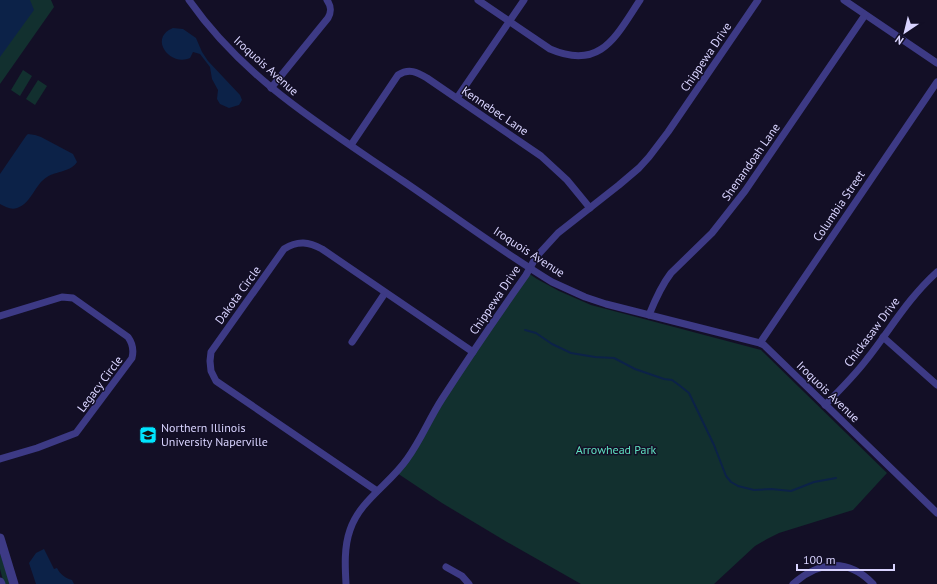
<svg xmlns="http://www.w3.org/2000/svg" width="937" height="584" font-family="'PT Sans',sans-serif">
<style>
.green{fill:#12302f}
.water{fill:#0c2248}
.lines{fill:none;stroke-linecap:round;stroke-linejoin:round}
.stream{stroke:#0c2248;stroke-width:2}
.minor{stroke:#3d3a85;stroke-width:7}
.tertiary{stroke:#3d3a85;stroke-width:9}
.labels{text-anchor:middle;stroke-width:3;stroke-linejoin:round;paint-order:stroke}
.street-label{font-size:12px;fill:#d9d4ff;stroke:#130f26}
.poi-label{font-size:12px;fill:#d9d4ff;stroke:#130f26;text-anchor:start}
.park-label{font-size:12px;fill:#5fe0c0;stroke:#130f26}
</style>
<rect width="100%" height="100%" fill="#130f26"/>
<g class="green">
<path d="M0,0H51L54,7L0,84Z"/>
<path d="M23,70L32,76L20,96L11,90Z"/>
<path d="M38,80L47,86L35,105L26,99Z"/>
<path d="M528,273L537,279L559,291L591,305L761,350L887,473L853,510L779,533L767,539L755,546L714,584H581L507,542L442,503L397,473L435,411Z"/>
<path d="M0,553L10,584H4L0,569Z"/>
</g>
<g class="water">
<path d="M0,0H30L34,10L0,57Z"/>
<path d="M173,28L183,29L196,38L202,52L208,61L240,95L242,100L239,105L229,108L220,104L217,99L218,90L212,79L210,67L200,54L193,52L190,58C170,67 148,38 173,28Z"/>
<path d="M28,134L35,135L41,137L73,154L77,162C71,172 56,171 47,177C35,184 31,204 17,208C11,210 6,207 0,204V174L26,136Z"/>
<path d="M44,549L54,569L57,568C60,574 65,578 72,580L74,584H36L29,563L36,553Z"/>
</g>
<g class="lines">
<path class="stream" d="M525,330L536,333L552,344L571,353L595,357L614,358L635,369L664,379L672,380L679,385L689,393L714,445L726,476L731,482L738,486L754,490L771,489L791,491L814,482L836,478"/>
<g class="minor">
<path d="M189,0C245,80 324,127 403,181C453,215 501,251 552,282L585,297L606,304L760,343L764,345L937,513"/>
<path d="M478,0L550,49C601,71 616,36 640,0"/>
<path d="M844,0L937,63"/>
<path d="M271,88L328,18C332,11 331,6 327,0"/>
<path d="M457,98L524,0"/>
<path d="M351,145L398,75C409,68 417,72 427,78L541,156L567,180L590,208"/>
<path d="M649,315C655,300 661,286 671,273L712,233L745,191L865,15"/>
<path d="M0,316L62,297L73,298L128,337C133,344 134,350 132,358L76,433L37,448L0,459"/>
<path d="M883,337L937,385"/>
<path d="M352,342L385,293"/>
<path d="M760,343L937,82"/>
<path d="M825,405C840,390 855,375 867,359C890,330 908,298 937,272"/>
<path d="M377,491L216,381L211,371L210,361L211,352L284,249C298,240 309,242 322,249L473,352"/>
<path d="M446,567L462,576L469,584"/>
<path d="M346,584C345,566 344,547 350,530C360,500 390,484 407,459C421,440 429,419 442,399C469,357 497,316 526,275L536,257L558,233L619,185L639,168L649,157L668,132L758,0"/>
<path d="M793,584C819,561 848,558 873,584"/>
</g>
<g class="tertiary">
<path d="M0,538L14,584"/>
<path d="M0,582L1,584"/>
</g>
</g>
<defs>
<symbol id="university-square" viewBox="-11 -11 22 22"><rect x="-9" y="-9" width="18" height="18" rx="4" fill="#00e5ff" stroke="#130f26"/><path d="M0-5L7-2L0 1L-7-2ZM-4 1L0 2.5L4 1V4Q0 6-4 4Z" fill="#111"/></symbol>
</defs>
<g fill-rule="evenodd">
<use href="#university-square" x="138" y="425" width="20" height="20"/>
</g>
<g class="labels">
<g class="street-label">
<text transform="translate(706 57) rotate(-56)" y="4">Chippewa Drive</text>
<text transform="translate(266 66) rotate(42)" y="4">Iroquois Avenue</text>
<text transform="translate(495 111) rotate(34)" y="4">Kennebec Lane</text>
<text transform="translate(751 162) rotate(-55)" y="4">Shenandoah Lane</text>
<text transform="translate(839 206) rotate(-56)" y="4">Columbia Street</text>
<text transform="translate(529 252) rotate(33)" y="4">Iroquois Avenue</text>
<text transform="translate(238 295) rotate(-54)" y="4">Dakota Circle</text>
<text transform="translate(495 300) rotate(-56)" y="4">Chippewa Drive</text>
<text transform="translate(872 332) rotate(-53)" y="4">Chickasaw Drive</text>
<text transform="translate(100 384) rotate(-53)" y="4">Legacy Circle</text>
<text transform="translate(828 392) rotate(44)" y="4">Iroquois Avenue</text>
</g>
<g class="poi-label">
<text x="161" y="432">Northern Illinois<tspan x="161" dy="14">University Naperville</tspan></text>
</g>
<g class="park-label">
<text x="616" y="454">Arrowhead Park</text>
</g>
</g>
<g transform="translate(905 32) rotate(215)" stroke="#130f26" stroke-width="3" paint-order="stroke">
<path d="M0-3L7 15L0 10L-7 15Z" fill="#d9d4ff"/>
<text y="-6" font-size="11" font-weight="bold" text-anchor="middle" fill="#d9d4ff">N</text>
</g>
<path d="M797 564v6h97v-6" fill="none" stroke="#d9d4ff" stroke-width="2"/>
<text x="803" y="564" font-size="12" fill="#d9d4ff" stroke="#130f26" stroke-width="3" paint-order="stroke">100 m</text>
</svg>
